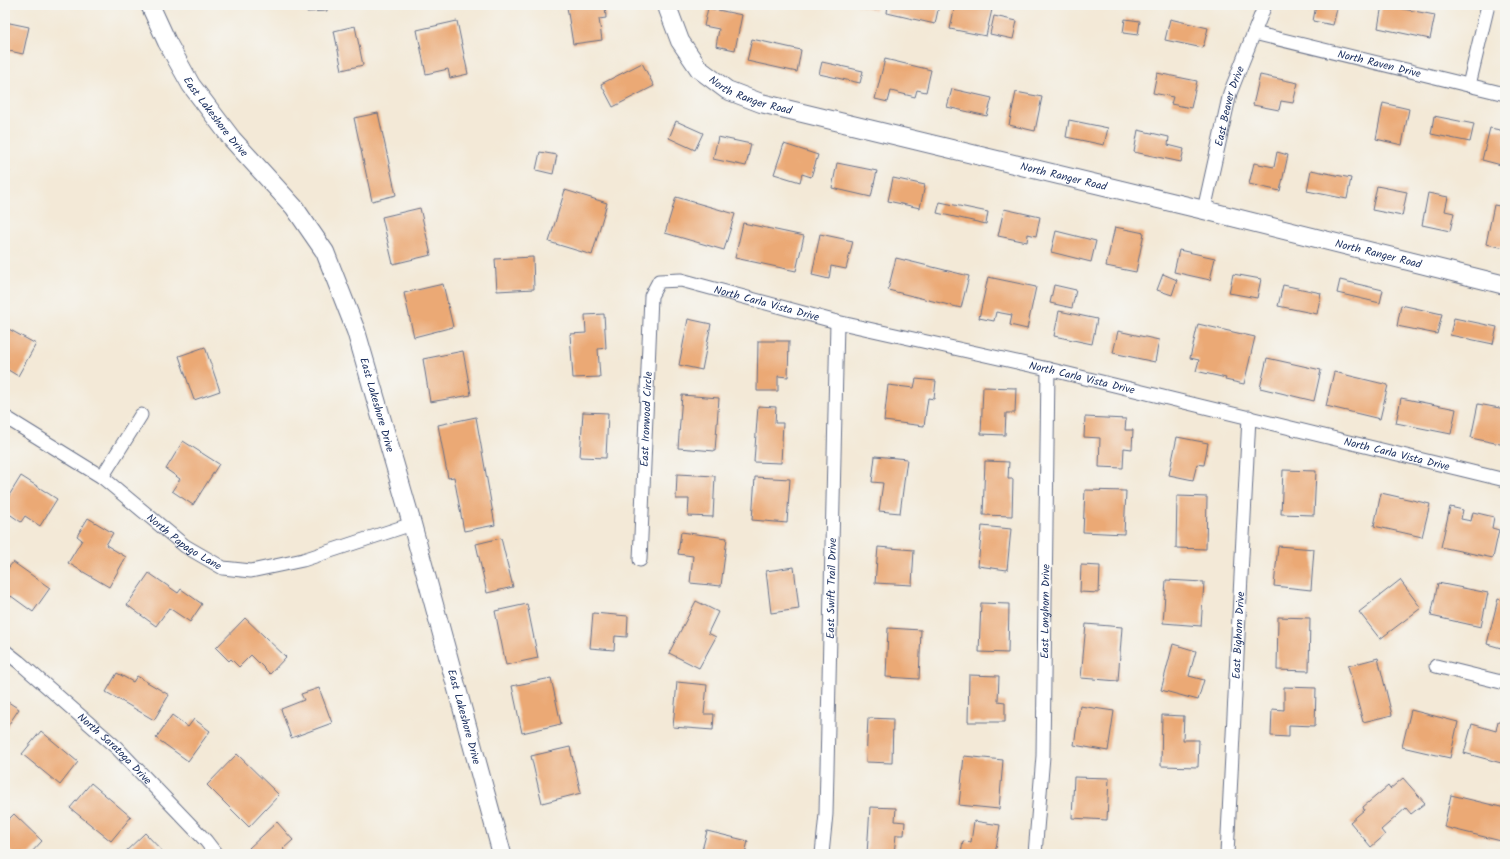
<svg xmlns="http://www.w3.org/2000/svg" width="1510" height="859" font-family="Kalam,sans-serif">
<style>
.building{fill:#eba974}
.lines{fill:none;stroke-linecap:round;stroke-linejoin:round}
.street-casing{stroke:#677088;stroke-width:15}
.secondary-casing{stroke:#677088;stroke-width:20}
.street{stroke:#fff;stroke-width:13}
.secondary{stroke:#fff;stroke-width:18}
.labels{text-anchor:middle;stroke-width:3;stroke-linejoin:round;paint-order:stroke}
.street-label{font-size:11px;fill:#1b2f5e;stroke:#f6f6f2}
</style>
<rect width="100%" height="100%" fill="#f6f6f2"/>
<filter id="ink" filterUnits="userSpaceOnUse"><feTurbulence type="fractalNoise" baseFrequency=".025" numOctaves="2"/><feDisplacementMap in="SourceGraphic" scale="8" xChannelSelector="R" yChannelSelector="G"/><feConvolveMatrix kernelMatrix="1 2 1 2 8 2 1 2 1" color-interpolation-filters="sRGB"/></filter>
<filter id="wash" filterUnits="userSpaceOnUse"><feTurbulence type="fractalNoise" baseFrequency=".012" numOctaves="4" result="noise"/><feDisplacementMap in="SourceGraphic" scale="16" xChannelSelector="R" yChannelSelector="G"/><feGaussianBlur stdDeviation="0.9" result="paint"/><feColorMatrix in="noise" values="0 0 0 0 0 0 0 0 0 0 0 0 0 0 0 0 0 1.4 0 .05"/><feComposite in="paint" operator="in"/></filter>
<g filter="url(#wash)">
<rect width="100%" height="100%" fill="#f3e9d7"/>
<g id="blocks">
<g class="building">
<path d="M306,5H327V11L307,12Z"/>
<path d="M584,5H605L606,18L599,19L602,40L573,44L567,7Z"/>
<path d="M857,5H877L876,10Z"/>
<path d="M888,5H939L935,24L887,13Z"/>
<path d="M955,5H993L986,36L950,29Z"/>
<path d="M1316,5H1338L1333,25L1313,21Z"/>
<path d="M1382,5L1435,15L1430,39L1378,28Z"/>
<path d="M708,8L742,15L735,50L716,46L719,29L704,26Z"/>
<path d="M994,16L1017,21L1013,39L990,34Z"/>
<path d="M1125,19L1140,21L1138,35L1123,33Z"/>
<path d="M1170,19L1208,28L1203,48L1165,40Z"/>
<path d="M457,21L468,74L450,78L448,69L426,74L417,30Z"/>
<path d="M5,22L29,27L23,54L5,50Z"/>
<path d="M355,26L363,65L342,70L334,31Z"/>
<path d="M752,39L801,50L797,72L747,61Z"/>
<path d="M885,59L931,70L926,92L917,90L915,97L891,91L888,102L875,99Z"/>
<path d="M822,62L863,71L860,83L819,74Z"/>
<path d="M642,63L654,86L613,107L601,84Z"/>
<path d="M1157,73L1197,81L1191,108L1171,104L1173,97L1153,93Z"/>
<path d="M1260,75L1298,83L1293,103L1281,101L1279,110L1253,105Z"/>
<path d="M952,89L992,98L987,116L947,107Z"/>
<path d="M1016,92L1042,97L1035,131L1009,125Z"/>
<path d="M1383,103L1409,109L1402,145L1376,139Z"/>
<path d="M378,113L396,195L372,201L354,118Z"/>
<path d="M1434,116L1474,124L1470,142L1431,134Z"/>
<path d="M1069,120L1108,128L1104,145L1066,137Z"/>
<path d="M676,121L703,133L695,150L669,138Z"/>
<path d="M1490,128L1505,131V166L1482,160Z"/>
<path d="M1138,130L1169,137L1168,145L1184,149L1181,162L1134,152Z"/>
<path d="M718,137L751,144L746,166L713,159Z"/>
<path d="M784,144L818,155L811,177L802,174L800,182L774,174Z"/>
<path d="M540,152L557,155L553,174L536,170Z"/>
<path d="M1277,152L1288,155L1280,191L1249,184L1254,163L1274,167Z"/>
<path d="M837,163L877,171L871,197L832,188Z"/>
<path d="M5,165L10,172L5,176Z"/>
<path d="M1311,170L1351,178L1347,199L1307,191Z"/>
<path d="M893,178L925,185L920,208L888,201Z"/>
<path d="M1377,186L1407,192L1402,216L1372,210Z"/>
<path d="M565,190L607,203L592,255L549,242Z"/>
<path d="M1428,193L1448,197L1445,211L1454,213L1450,231L1422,225Z"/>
<path d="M676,197L735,214L724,250L665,233Z"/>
<path d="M940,202L988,212L986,224L937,213Z"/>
<path d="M1494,205L1505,207V248L1486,244Z"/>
<path d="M420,208L431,255L393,264L382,217Z"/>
<path d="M1004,209L1040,217L1036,236L1028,234L1027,242L998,236Z"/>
<path d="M743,223L804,236L796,271L735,258Z"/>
<path d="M1115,227L1144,233L1136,272L1106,266Z"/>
<path d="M1056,231L1096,241L1091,262L1051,252Z"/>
<path d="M820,234L853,241L846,269L831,266L829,279L812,275Z"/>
<path d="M1179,250L1215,258L1210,280L1174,272Z"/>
<path d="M533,257L534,289L497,291L495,259Z"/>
<path d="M896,258L969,276L961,308L888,290Z"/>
<path d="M1163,274L1177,280L1172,295L1157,290Z"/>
<path d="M1233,274L1261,279L1257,298L1229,293Z"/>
<path d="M988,277L1036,287L1027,329L1010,325L1012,315L996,312L994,321L979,318Z"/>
<path d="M1340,280L1383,290L1380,303L1337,293Z"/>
<path d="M443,284L453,327L414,337L404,293Z"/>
<path d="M1054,285L1076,290L1072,308L1050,303Z"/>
<path d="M1283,285L1321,293L1317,314L1278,306Z"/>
<path d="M1401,305L1442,314L1437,334L1397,326Z"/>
<path d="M1059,311L1097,319L1092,344L1054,336Z"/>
<path d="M604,314L606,348L598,349L600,377L573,378L570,334L586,333L585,315Z"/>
<path d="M1454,318L1497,327L1493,344L1450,335Z"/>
<path d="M688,319L711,324L702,370L679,365Z"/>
<path d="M1198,324L1255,337L1244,384L1225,380L1226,378L1196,371L1199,360L1190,358Z"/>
<path d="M5,327L36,344L18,376L5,368L8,361L5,359Z"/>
<path d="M1118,331L1159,340L1155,362L1113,353Z"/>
<path d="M758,341H789L788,377L778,376V391H757Z"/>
<path d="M205,347L220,391L194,400L179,356Z"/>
<path d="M463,351L471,395L430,402L423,359Z"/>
<path d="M1267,358L1321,370L1314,401L1260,388Z"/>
<path d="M1334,372L1388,385L1380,419L1326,406Z"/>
<path d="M916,379L936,381L934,399L928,398L924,426L884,421L888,385L914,388Z"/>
<path d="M983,387L1016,388L1015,413H1006L1005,435L981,434Z"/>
<path d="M682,395L719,398L715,451L678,448Z"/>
<path d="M1401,398L1456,409L1451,434L1396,423Z"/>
<path d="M1478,404L1505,409V445L1471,438Z"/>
<path d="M758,406L776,407L775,423H783L781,463L754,462Z"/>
<path d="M583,412L608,413L606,458L580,457Z"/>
<path d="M476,417L495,525L464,531L454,477L448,478L438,425Z"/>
<path d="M1085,417L1126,419L1125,430H1133L1132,449L1124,448L1123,468L1099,467L1100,438L1084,437Z"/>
<path d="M1177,437L1208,443L1204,465L1197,464L1193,480L1169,475Z"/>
<path d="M183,441L219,464L193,505L172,491L180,479L166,469Z"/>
<path d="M875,456L907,459L900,513L879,511L883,483L872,482Z"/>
<path d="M985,461L1009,462L1008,479H1013L1012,516L983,515Z"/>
<path d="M1283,470L1316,471L1314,515L1281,514Z"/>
<path d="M677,474L715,476L713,517L688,516L689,499H676Z"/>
<path d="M21,476L57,499L40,526L25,516L21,522L5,511V502Z"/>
<path d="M755,477L790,479L787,523L752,520Z"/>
<path d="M1085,490L1126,491L1124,534L1083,532Z"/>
<path d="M1381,493L1430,504L1422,537L1374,526Z"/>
<path d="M1177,496L1207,497L1206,549L1176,548Z"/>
<path d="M1450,507L1463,510L1461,519L1471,521L1473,512L1494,517L1492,528L1499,530L1493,558L1441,547Z"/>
<path d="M88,518L113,533L106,545L126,557L109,587L68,563L82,540L77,536Z"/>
<path d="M982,526L1011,529L1007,570L978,566Z"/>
<path d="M681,532L727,538L721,586L690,583L693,556L678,554Z"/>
<path d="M501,538L513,587L487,593L476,544Z"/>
<path d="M1278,546L1314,549L1311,590L1274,586Z"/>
<path d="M878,547L914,550L912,585L875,583Z"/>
<path d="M13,562L50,588L33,612L11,596L5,604V572Z"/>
<path d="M1081,565L1100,566L1099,593L1080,592Z"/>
<path d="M794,567L799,609L771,613L766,571Z"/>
<path d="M149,573L178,593L181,589L202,604L190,622L169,608L156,626L127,605Z"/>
<path d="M1166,580L1204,582L1201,626L1163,623Z"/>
<path d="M1400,580L1421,608L1380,639L1359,612Z"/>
<path d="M1438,583L1488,593L1481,627L1431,616Z"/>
<path d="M1498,599L1505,601V634L1501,648L1487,644Z"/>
<path d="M696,601L718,612L708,633L716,637L699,668L669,653Z"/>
<path d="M981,603L1009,604L1008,653L979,652Z"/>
<path d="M527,604L538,658L506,665L495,611Z"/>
<path d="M593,613L628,616L627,637L615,636L614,650L590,648Z"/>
<path d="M1278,617L1310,618L1309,671L1277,670Z"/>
<path d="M245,618L286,657L270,674L251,655L239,667L231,659L229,661L216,648Z"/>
<path d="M1086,624L1122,627L1118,681L1081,678Z"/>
<path d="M888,628L921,630L919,679L886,677Z"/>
<path d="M1173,644L1196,651L1189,676L1204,680L1198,700L1161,690Z"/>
<path d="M1378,658L1392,715L1363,722L1348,666Z"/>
<path d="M117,673L133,682L137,676L169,695L154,720L106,692Z"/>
<path d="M969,675L999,676L998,701L1005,702V722H968Z"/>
<path d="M551,678L561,724L522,733L512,686Z"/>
<path d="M677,682L707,685L704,714H714L713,730L673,727Z"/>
<path d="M1284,687L1316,688L1315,726L1289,725V737L1271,736L1272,709L1284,710Z"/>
<path d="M319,688L332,723L291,738L281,709L304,700L301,694Z"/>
<path d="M5,700L19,709L5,730Z"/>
<path d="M1080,706L1114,711L1108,751L1074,745Z"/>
<path d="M1411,710L1458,722L1450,758L1402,747Z"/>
<path d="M172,715L188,727L194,719L210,731L188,761L156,738Z"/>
<path d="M1162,715L1184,716L1183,740H1199L1198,767L1161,766Z"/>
<path d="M868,718L893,719L892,763L866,762Z"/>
<path d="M1498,721L1505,723V764L1464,753L1472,724L1496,731Z"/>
<path d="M41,731L78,762L60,785L22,754Z"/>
<path d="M570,747L581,793L542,803L531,756Z"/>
<path d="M237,754L279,795L249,827L207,785Z"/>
<path d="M964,756L1003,760L999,809L959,805Z"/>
<path d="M1074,777L1109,778L1107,820L1072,818Z"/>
<path d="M1403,778L1425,803L1411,814L1406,808L1381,830L1385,835L1371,847L1350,822L1364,810L1363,807L1388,786L1390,789Z"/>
<path d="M91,783L131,817L111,841L70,808Z"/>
<path d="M1451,795L1505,808V823L1501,841L1444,827Z"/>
<path d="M870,807L896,808L895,821L905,822L904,835H896L894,854H867Z"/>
<path d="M14,814L42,841L30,854H13L7,849L5,851V823Z"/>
<path d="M974,821L1000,825L995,854H961L963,841L971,842Z"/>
<path d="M277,822L293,840L283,849L288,854H255L249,848Z"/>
<path d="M707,831L748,841L745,854H701Z"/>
<path d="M145,833L165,854H123Z"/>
</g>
</g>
</g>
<g filter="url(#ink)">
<use href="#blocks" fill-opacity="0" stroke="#677088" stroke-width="1"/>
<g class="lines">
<defs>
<g id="street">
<path id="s1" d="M1254,33L1505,94"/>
<path d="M1469,85L1488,5"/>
<path id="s2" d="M1204,210L1230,93L1265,5"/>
<path id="s3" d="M5,417L102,477L185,546L223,568L251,571L303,560L412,524"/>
<path d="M102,477L141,415"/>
<path id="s4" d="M640,560L651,296L659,281L681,280L837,322L1048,369L1505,480"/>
<path id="s5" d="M5,651L19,662L117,748L206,841L216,854"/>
<path d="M1436,666L1505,683"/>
<path id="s6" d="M822,854L826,814L837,322"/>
<path id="s7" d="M1035,854L1043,756L1048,369"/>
<path id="s8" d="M1227,854L1249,417"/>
</g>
<g id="secondary">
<path id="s9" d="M150,5L167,42L191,85L232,139L294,207L325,252L356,331L412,524L502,854"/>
<path id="s10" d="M669,5L668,9L680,41L699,69L727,90L761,103L1204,210L1505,285"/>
</g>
</defs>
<use href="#street" class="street-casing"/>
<use href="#secondary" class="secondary-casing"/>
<use href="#street" class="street"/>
<use href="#secondary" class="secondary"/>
</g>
</g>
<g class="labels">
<g class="street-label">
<text dy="4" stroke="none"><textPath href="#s1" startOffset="129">North Raven Drive</textPath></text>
<text dy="4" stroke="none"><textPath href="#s10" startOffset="131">North Ranger Road</textPath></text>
<text dy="4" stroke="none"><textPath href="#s2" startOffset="107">East Beaver Drive</textPath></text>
<text dy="4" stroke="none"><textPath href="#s9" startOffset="130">East Lakeshore Drive</textPath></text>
<text dy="4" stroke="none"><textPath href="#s10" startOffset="455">North Ranger Road</textPath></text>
<text dy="4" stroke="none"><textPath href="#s10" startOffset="779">North Ranger Road</textPath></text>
<text dy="4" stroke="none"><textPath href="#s4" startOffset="392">North Carla Vista Drive</textPath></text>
<text dy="4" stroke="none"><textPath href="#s4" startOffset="716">North Carla Vista Drive</textPath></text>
<text dy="4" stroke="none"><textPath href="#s9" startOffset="466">East Lakeshore Drive</textPath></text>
<text dy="4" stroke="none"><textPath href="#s4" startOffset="141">East Ironwood Circle</textPath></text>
<text dy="4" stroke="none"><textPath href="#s4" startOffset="1040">North Carla Vista Drive</textPath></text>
<text dy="4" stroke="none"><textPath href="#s3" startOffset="219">North Papago Lane</textPath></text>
<text dy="4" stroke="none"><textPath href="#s6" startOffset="266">East Swift Trail Drive</textPath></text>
<text dy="4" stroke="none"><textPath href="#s7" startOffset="243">East Longhorn Drive</textPath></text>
<text dy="4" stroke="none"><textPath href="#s8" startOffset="219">East Bighorn Drive</textPath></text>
<text dy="4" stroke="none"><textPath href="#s9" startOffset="790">East Lakeshore Drive</textPath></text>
<text dy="4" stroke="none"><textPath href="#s5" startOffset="147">North Saratoga Drive</textPath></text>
</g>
</g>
<rect width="1510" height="859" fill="none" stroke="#f6f6f2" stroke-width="20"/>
</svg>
